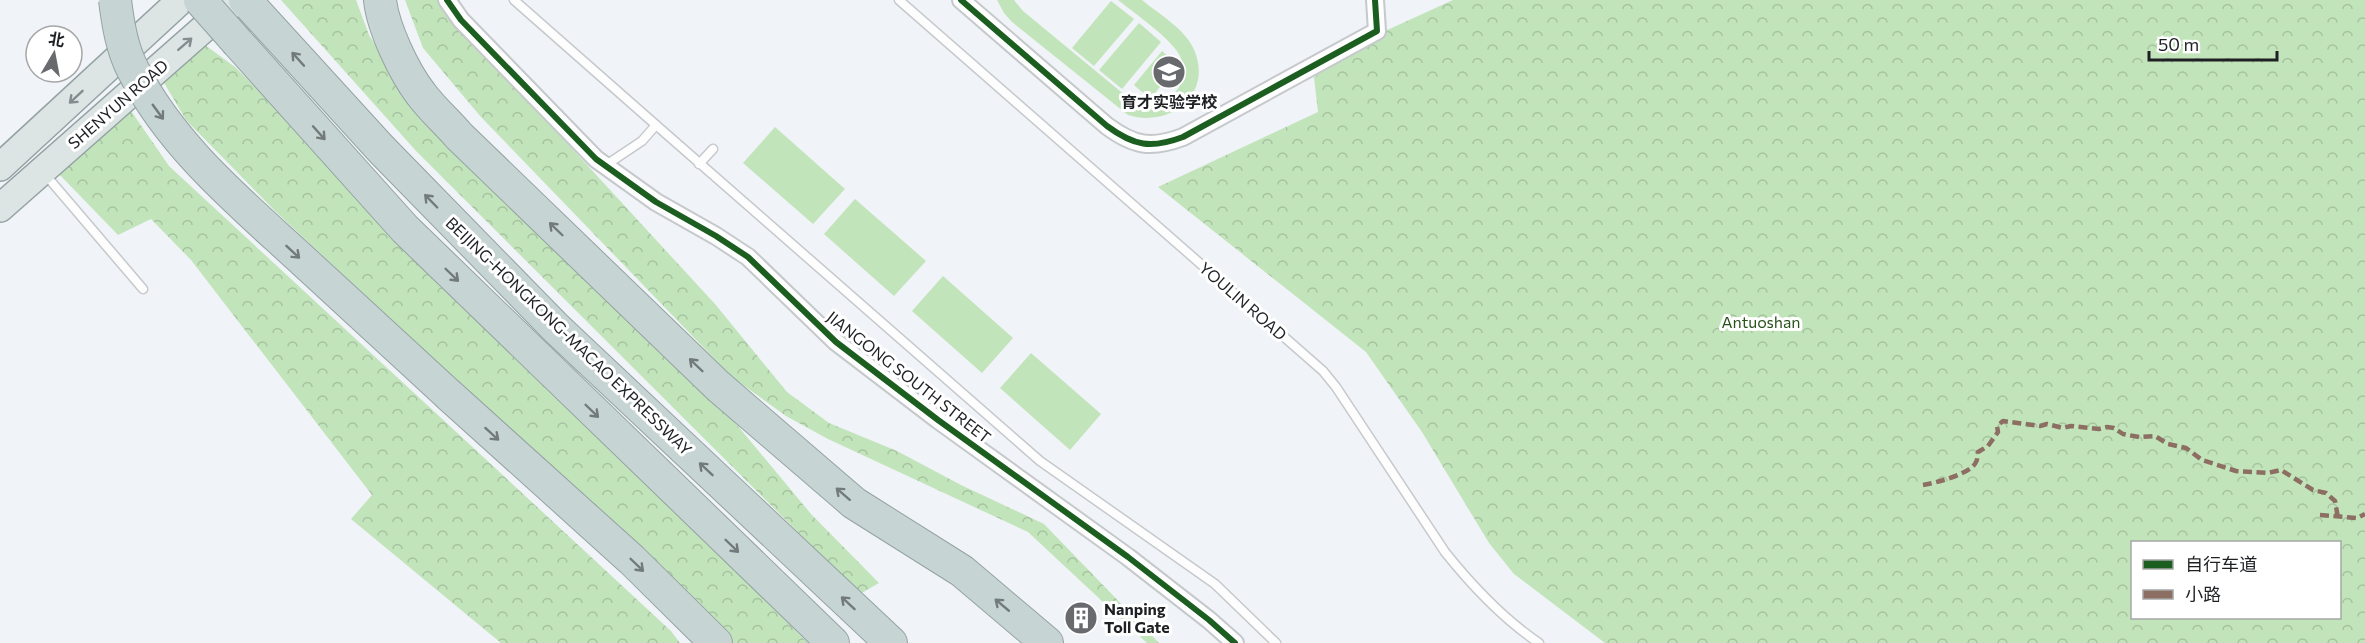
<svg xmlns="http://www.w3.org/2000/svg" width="2365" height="643" font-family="Commissioner,'Noto Sans SC',sans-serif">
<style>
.forest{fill:url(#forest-crowns);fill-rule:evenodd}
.garden{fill:#c2e4ba}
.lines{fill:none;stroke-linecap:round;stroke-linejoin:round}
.lane-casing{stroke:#c6c9cc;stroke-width:11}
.street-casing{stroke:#c6c9cc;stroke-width:20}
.primary-casing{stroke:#94a2a4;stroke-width:30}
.highway-casing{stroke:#94a2a4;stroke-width:34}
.lane{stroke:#fdfdfe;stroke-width:8}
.street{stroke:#fdfdfe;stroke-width:16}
.primary{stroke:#dce4e4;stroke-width:27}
.highway{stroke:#c6d4d3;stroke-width:32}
.highway-bridge-casing{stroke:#94a2a4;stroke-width:34;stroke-linecap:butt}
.highway-bridge{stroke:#c6d4d3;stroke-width:32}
.quiet{stroke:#8d6e63;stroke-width:4.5;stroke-dasharray:9 4.5;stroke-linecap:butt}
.cycleway-casing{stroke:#fff;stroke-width:10}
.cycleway{stroke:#1b5e20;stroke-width:6}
.oneway{stroke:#868c8d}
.oneway2{stroke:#727a7b}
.labels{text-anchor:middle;stroke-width:6;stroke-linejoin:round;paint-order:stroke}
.poi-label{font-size:16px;font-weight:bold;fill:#1e2023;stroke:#fff}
.street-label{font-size:16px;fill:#1e2023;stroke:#fff}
.park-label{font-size:16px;fill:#29511b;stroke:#fff}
</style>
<defs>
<pattern id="forest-crowns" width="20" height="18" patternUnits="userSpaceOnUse" patternTransform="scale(1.5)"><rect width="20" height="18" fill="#c2e4ba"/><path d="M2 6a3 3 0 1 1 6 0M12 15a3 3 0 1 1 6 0" fill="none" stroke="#a6c3a0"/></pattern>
</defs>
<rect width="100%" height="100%" fill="#f0f3f7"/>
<g class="forest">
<path d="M281,0H356L369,35L387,63L718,402L811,514L879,583L860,594L417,152Z"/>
<path d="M405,0H443L518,90L715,304L787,392L829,423L897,451L961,485L1044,524L1159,643H1147L1028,532L828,439L786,416L732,377L481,117L423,48Z"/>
<path d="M1453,0H2365V643H1605L1514,574L1489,543L1422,432L1366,352L1158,187L1318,112L1314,77L1383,32ZM2132,542H2340V618H2132Z"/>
<path d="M201,42L235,67L808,643H731L465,388L276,212L186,120L163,81Z"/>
<path d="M129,108L169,166L671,631L680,643H501L351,519L372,495L191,260L151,219L118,235L59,174Z"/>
</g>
<g class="garden">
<path d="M997,0H1014L1023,11L1126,96C1156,116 1196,90 1180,56C1172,39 1134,13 1118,0H1142C1160,15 1187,30 1195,52C1212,96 1169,128 1128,115L1012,22L1004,13Z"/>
<path d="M1111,1L1134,19L1094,66L1072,48Z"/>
<path d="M1139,23L1161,42L1122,89L1099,70Z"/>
<path d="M1162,51L1178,65L1150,99L1134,85Z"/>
<path d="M775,127L845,189L813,224L743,163Z"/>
<path d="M855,199L926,261L894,296L824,234Z"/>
<path d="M943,276L1013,338L982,373L912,311Z"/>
<path d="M1031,353L1101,414L1070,450L1000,388Z"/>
</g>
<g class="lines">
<defs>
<g id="lane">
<path d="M514,0L656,125L642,141L606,165"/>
<path d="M899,0L1323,371L1336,387L1445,552C1473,587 1502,618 1539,643"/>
<path d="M656,125L1040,461L1215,584L1276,643"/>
<path d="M699,164L713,149"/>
<path d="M44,173L143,289"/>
</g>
<g id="street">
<path d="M447,0L461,20L596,159L656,202L716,236L748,257L836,342L938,420L1128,557L1209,620L1235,643"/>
<path d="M961,0L1107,126C1134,146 1151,149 1183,137L1377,31L1375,0"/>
</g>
<g id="primary">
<path d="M0,167L181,0"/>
<path d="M0,208L236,0"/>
</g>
<g id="highway">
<path d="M245,0L381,149L556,328L891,643"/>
<path d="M380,0C383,28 404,72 421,94C432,109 447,122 459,136L718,386L854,503L962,571L1047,643"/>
<path d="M238,43L405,229L833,643"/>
<path d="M449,395L632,560L716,643"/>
</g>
</defs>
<use href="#lane" class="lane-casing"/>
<use href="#street" class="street-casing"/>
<use href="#primary" class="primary-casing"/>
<use href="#highway" class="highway-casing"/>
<use href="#lane" class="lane"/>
<use href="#street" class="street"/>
<use href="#primary" class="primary"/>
<use href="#highway" class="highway"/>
<defs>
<g id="highway-bridge">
<path d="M115,0C118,24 122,49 133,70C171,145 237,200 298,256C348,302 398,348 449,395"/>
<path d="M200,0L238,43"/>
</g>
</defs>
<use href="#highway-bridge" class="highway-bridge-casing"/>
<use href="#highway-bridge" class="highway-bridge"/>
<g class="quiet">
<path d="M1923,485C1935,483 1971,474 1976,462C1978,459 1977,455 1978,452L1988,446L1998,432L1997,426L2003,421L2040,426L2047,424L2063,428L2071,426L2099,429L2107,427L2114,428L2123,434L2139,437L2155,436L2168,444L2186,448L2202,460L2236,471L2268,473L2281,470L2313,490L2326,493L2335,501L2338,518"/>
<path d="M2320,515L2357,518L2365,514"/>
</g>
<defs>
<g id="cycleway">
<path d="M447,0L461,20L596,159L656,202L716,236L748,257L836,342L938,420L1128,557L1209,620L1235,643"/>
<path d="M961,0L1107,126C1134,146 1151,149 1183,137L1377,31L1375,0"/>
</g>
</defs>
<use href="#cycleway" class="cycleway-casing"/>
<use href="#cycleway" class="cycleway"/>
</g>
<defs><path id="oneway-shaft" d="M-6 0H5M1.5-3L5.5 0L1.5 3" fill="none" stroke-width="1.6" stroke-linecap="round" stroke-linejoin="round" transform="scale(1.5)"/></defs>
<g class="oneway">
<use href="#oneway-shaft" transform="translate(185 44) rotate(-41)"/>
<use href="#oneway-shaft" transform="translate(76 97) rotate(137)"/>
</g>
<g class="oneway2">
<use href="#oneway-shaft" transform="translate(298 59) rotate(-132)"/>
<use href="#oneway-shaft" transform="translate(158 112) rotate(54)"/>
<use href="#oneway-shaft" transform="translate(319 133) rotate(48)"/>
<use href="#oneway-shaft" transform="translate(431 201) rotate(-134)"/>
<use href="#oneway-shaft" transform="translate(556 229) rotate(-136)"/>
<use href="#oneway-shaft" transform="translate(293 252) rotate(43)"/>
<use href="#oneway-shaft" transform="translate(452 275) rotate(44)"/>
<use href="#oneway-shaft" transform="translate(696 365) rotate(-136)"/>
<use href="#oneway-shaft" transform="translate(592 411) rotate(44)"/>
<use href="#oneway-shaft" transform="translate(492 434) rotate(42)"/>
<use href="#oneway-shaft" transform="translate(706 469) rotate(-137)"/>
<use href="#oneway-shaft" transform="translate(843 494) rotate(-139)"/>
<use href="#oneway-shaft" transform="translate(732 546) rotate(44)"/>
<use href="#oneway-shaft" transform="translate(637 565) rotate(44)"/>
<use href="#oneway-shaft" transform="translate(848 603) rotate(-137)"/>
<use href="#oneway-shaft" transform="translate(1002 605) rotate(-140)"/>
</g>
<defs>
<symbol id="school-disc" viewBox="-11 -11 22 22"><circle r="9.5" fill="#686a6d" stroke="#fff"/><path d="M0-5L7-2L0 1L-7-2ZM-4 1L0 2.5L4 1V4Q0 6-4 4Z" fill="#fff"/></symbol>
<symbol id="building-disc" viewBox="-11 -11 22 22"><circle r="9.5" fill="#686a6d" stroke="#fff"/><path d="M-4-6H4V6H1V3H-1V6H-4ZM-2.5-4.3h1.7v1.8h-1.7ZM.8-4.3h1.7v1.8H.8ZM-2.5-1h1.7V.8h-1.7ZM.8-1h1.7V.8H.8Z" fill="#fff"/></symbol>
</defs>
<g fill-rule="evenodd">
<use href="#school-disc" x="1150" y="53" width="38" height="38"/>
<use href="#building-disc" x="1062" y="599" width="38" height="38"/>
</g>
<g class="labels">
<g class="poi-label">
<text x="1169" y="108">育才实验学校</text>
<text x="1104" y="615" text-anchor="start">Nanping<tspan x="1104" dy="18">Toll Gate</tspan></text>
</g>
<g class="street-label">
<text transform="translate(118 104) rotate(-41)" y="6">SHENYUN ROAD</text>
<text transform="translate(1243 301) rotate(41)" y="6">YOULIN ROAD</text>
<text transform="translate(569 336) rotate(44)" y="6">BEIJING-HONGKONG-MACAO EXPRESSWAY</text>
<text transform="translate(909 377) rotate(38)" y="6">JIANGONG SOUTH STREET</text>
</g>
<g class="park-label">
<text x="1761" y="328">Antuoshan</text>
</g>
</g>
<rect x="2131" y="541" width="210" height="78" fill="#ffffff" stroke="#a5a6a7" stroke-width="1.5"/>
<rect x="2143" y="560" width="30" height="9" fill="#1b5e20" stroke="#a5a6a7" stroke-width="1.5"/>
<text x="2185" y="571" font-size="18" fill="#1e2023">自行车道</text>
<rect x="2143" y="590" width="30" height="9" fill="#8d6e63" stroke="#a5a6a7" stroke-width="1.5"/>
<text x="2185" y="601" font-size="18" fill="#1e2023">小路</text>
<g transform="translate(54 54) rotate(10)"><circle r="28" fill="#ffffff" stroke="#a5a6a7" stroke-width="1.5"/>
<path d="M0-4.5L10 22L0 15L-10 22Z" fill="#686a6d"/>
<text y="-9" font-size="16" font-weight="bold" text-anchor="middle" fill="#1e2023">北</text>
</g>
<path d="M2149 51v9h128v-9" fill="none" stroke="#1e2023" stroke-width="3"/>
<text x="2158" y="51" font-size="18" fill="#1e2023" stroke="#ffffff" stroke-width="4.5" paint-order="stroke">50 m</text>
</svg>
